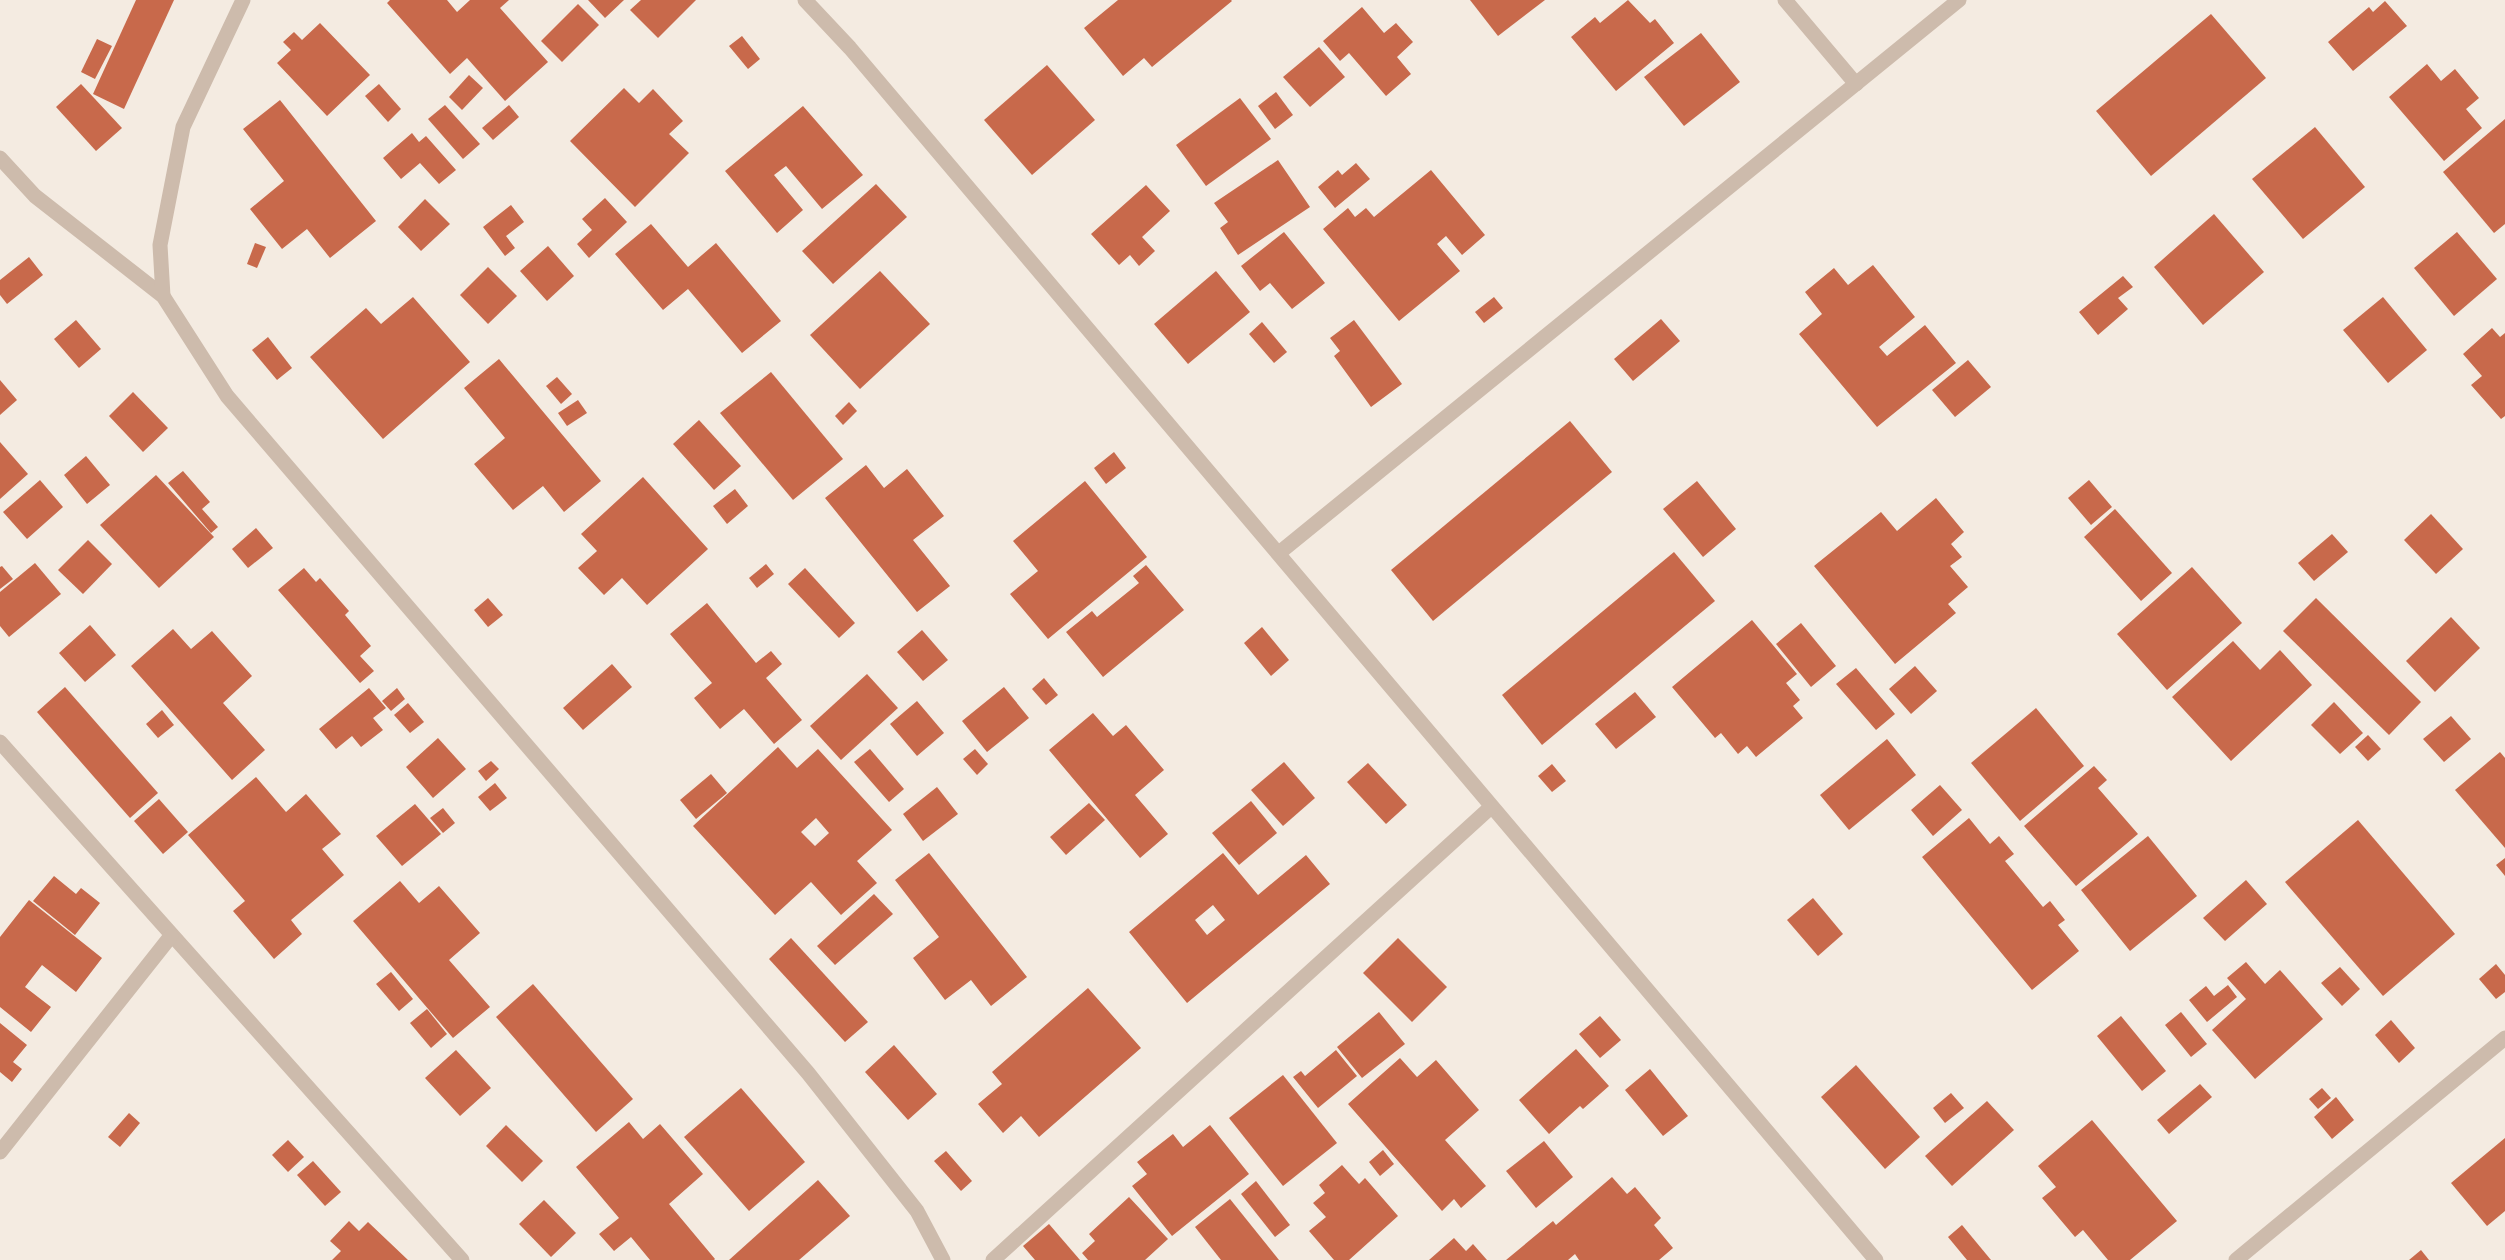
<svg xmlns="http://www.w3.org/2000/svg" width="2505" height="1260" font-family="'Open Sans',sans-serif">
<style>
.building{fill:#c8694b;fill-rule:evenodd}
.lines{fill:none;stroke-linecap:round;stroke-linejoin:round}
.minor{stroke:#cdbbac;stroke-width:15}
</style>
<rect width="100%" height="100%" fill="#f4ebe1"/>
<g class="building">
<path d="M136,0H174L124,109L93,94Z"/>
<path d="M390,0H447L457,12L470,0H509L500,8L548,62L505,101L467,58L450,74L387,3Z"/>
<path d="M588,0H624L605,18Z"/>
<path d="M641,0H696L658,38L630,10Z"/>
<path d="M1118,0H1231L1232,1L1152,67L1144,58L1123,76L1084,28Z"/>
<path d="M1470,0H1545L1498,36Z"/>
<path d="M1628,0L1650,23L1655,19L1674,43L1616,91L1571,37L1595,17L1600,23Z"/>
<path d="M2385,1L2407,26L2353,71L2328,42L2369,7L2373,12Z"/>
<path d="M578,4L599,25L562,62L541,41Z"/>
<path d="M1362,7L1384,33L1396,23L1413,42L1397,57L1411,74L1386,96L1349,53L1340,61L1323,41Z"/>
<path d="M2211,14L2266,78L2151,176L2096,111Z"/>
<path d="M320,23L370,75L327,116L277,63L291,50L283,42L294,32L302,40Z"/>
<path d="M1701,33L1740,82L1684,126L1644,77Z"/>
<path d="M742,36L760,59L748,69L729,46Z"/>
<path d="M97,39L112,46L95,79L81,72Z"/>
<path d="M1319,47L1345,77L1310,107L1283,77Z"/>
<path d="M2427,64L2441,81L2455,69L2479,98L2466,109L2482,128L2444,161L2389,97Z"/>
<path d="M1047,65L1095,120L1032,175L984,120Z"/>
<path d="M469,75L483,88L462,110L449,97Z"/>
<path d="M81,84L122,128L96,151L56,107Z"/>
<path d="M379,84L401,109L388,122L365,96Z"/>
<path d="M624,88L639,103L653,89L683,121L669,134L689,153L635,207L570,141Z"/>
<path d="M1276,92L1293,115L1275,129L1258,106Z"/>
<path d="M1240,98L1271,139L1206,186L1176,145Z"/>
<path d="M280,100L376,221L330,258L307,229L282,249L250,209L284,181L243,129Z"/>
<path d="M445,105L480,144L463,159L428,119Z"/>
<path d="M509,105L519,117L493,140L482,128Z"/>
<path d="M803,106L863,175L822,209L786,166L774,175L803,210L777,233L725,171Z"/>
<path d="M2505,119V224L2494,233L2443,172Z"/>
<path d="M2315,127L2365,187L2303,239L2252,179Z"/>
<path d="M412,133L419,142L426,136L456,170L439,184L420,163L401,179L383,158Z"/>
<path d="M1278,160L1310,207L1238,255L1220,228L1228,222L1214,203Z"/>
<path d="M1356,163L1370,179L1335,208L1318,187L1338,170L1342,175Z"/>
<path d="M1431,170L1485,235L1462,255L1446,236L1437,244L1460,271L1399,321L1323,229L1348,208L1355,217L1366,208L1374,217Z"/>
<path d="M876,184L907,217L833,284L802,251Z"/>
<path d="M1146,185L1170,211L1142,237L1155,251L1139,266L1130,255L1119,265L1091,234Z"/>
<path d="M605,198L627,222L589,258L577,244L592,230L582,219Z"/>
<path d="M425,199L450,224L421,251L398,227Z"/>
<path d="M511,205L524,222L506,236L515,248L505,256L483,227Z"/>
<path d="M2214,214L2264,272L2203,325L2154,267Z"/>
<path d="M651,224L688,267L716,243L781,321L742,353L688,289L663,310L615,254Z"/>
<path d="M1284,232L1325,283L1292,309L1270,283L1260,291L1241,266Z"/>
<path d="M2457,232L2497,279L2454,316L2414,268Z"/>
<path d="M255,243L266,247L257,268L247,264Z"/>
<path d="M548,246L574,276L547,301L520,271Z"/>
<path d="M29,257L43,275L7,304L0,295V280Z"/>
<path d="M1873,265L1915,317L1879,347L1887,356L1925,325L1956,363L1877,427L1799,334L1822,314L1805,292L1834,268L1848,285Z"/>
<path d="M488,267L517,296L488,324L460,295Z"/>
<path d="M880,271L930,324L860,389L810,335Z"/>
<path d="M1216,271L1250,312L1188,364L1154,324Z"/>
<path d="M2123,276L2133,287L2118,298L2128,309L2098,335L2079,312Z"/>
<path d="M413,297L470,362L383,439L310,357L366,308L381,324Z"/>
<path d="M1494,297L1503,308L1484,323L1475,312Z"/>
<path d="M2383,297L2427,350L2388,383L2343,330Z"/>
<path d="M1661,319L1680,341L1633,381L1614,359Z"/>
<path d="M76,320L101,349L79,368L54,339Z"/>
<path d="M1354,320L1402,384L1371,407L1334,356L1340,351L1330,338Z"/>
<path d="M1262,322L1287,352L1274,363L1249,334Z"/>
<path d="M2492,328L2500,337L2505,333V416L2501,419L2471,385L2482,376L2463,354Z"/>
<path d="M268,337L292,368L277,380L252,350Z"/>
<path d="M499,359L601,481L564,512L543,486L513,510L474,464L505,438L464,388Z"/>
<path d="M1968,360L1991,387L1955,417L1932,390Z"/>
<path d="M771,372L843,459L793,500L720,413Z"/>
<path d="M557,377L572,394L561,404L546,386Z"/>
<path d="M0,380L17,400L0,415Z"/>
<path d="M133,392L168,428L143,452L109,416Z"/>
<path d="M578,400L587,413L567,426L558,413Z"/>
<path d="M849,402L857,411L843,425L835,416Z"/>
<path d="M699,420L741,466L714,490L673,444Z"/>
<path d="M1570,421L1612,472L1433,621L1391,570Z"/>
<path d="M0,442L28,474L0,499Z"/>
<path d="M1114,452L1126,468L1106,484L1094,468Z"/>
<path d="M86,456L110,485L87,504L64,475Z"/>
<path d="M866,465L884,488L907,469L944,516L913,540L950,586L917,612L825,498Z"/>
<path d="M183,471L210,502L202,509L218,527L211,533L168,483Z"/>
<path d="M156,475L214,537L159,588L100,525Z"/>
<path d="M643,477L708,549L647,605L622,578L604,595L578,568L597,551L581,534Z"/>
<path d="M40,480L63,507L27,539L3,512Z"/>
<path d="M2089,480L2112,507L2091,525L2068,498Z"/>
<path d="M1085,481L1147,557L1048,639L1010,594L1038,571L1013,541Z"/>
<path d="M1697,481L1736,529L1703,557L1663,509Z"/>
<path d="M735,489L748,506L727,524L713,506Z"/>
<path d="M1936,498L1964,532L1951,544L1962,557L1950,566L1968,587L1948,604L1956,613L1895,664L1814,566L1881,512L1897,531Z"/>
<path d="M2115,509L2172,573L2141,601L2084,537Z"/>
<path d="M2431,514L2463,549L2436,574L2404,540Z"/>
<path d="M256,528L273,548L248,568L232,549Z"/>
<path d="M2332,534L2348,552L2314,581L2298,563Z"/>
<path d="M88,540L112,564L83,594L58,570Z"/>
<path d="M1674,552L1715,601L1542,745L1502,695Z"/>
<path d="M35,563L61,594L9,637L0,626V592Z"/>
<path d="M766,564L774,574L757,588L749,578Z"/>
<path d="M1146,565L1184,610L1103,677L1066,632L1092,611L1097,617L1139,583L1133,576Z"/>
<path d="M2,566L13,579L0,589V567Z"/>
<path d="M2192,567L2242,623L2167,690L2117,634Z"/>
<path d="M304,568L316,582L320,578L349,611L345,615L371,646L360,656L374,671L360,683L278,590Z"/>
<path d="M805,568L855,623L839,638L788,584Z"/>
<path d="M488,598L503,615L488,627L474,610Z"/>
<path d="M2316,598L2421,702L2389,735L2283,631Z"/>
<path d="M707,603L756,663L771,651L782,664L766,678L802,720L774,744L744,709L720,729L694,698L712,683L670,634Z"/>
<path d="M2451,617L2480,648L2435,692L2406,661Z"/>
<path d="M1752,620L1797,674L1786,683L1800,700L1793,706L1803,718L1756,757L1747,746L1738,754L1721,733L1715,738L1672,687Z"/>
<path d="M1801,623L1836,666L1811,687L1776,644Z"/>
<path d="M90,625L116,655L85,682L59,653Z"/>
<path d="M1262,627L1289,660L1271,676L1244,643Z"/>
<path d="M173,629L191,649L212,631L252,676L223,703L265,750L232,780L131,666Z"/>
<path d="M922,630L948,660L923,681L897,652Z"/>
<path d="M2233,641L2260,670L2280,650L2312,685L2231,761L2172,697Z"/>
<path d="M612,664L632,687L583,730L563,708Z"/>
<path d="M1915,666L1937,691L1911,714L1889,689Z"/>
<path d="M1856,668L1895,714L1876,730L1836,684Z"/>
<path d="M867,674L898,708L841,760L810,726Z"/>
<path d="M1044,678L1058,695L1046,705L1032,689Z"/>
<path d="M65,687L158,793L130,818L37,712Z"/>
<path d="M1004,687L1029,718L987,752L962,721Z"/>
<path d="M369,688L386,708L373,718L383,730L361,747L352,736L336,749L319,729Z"/>
<path d="M397,688L405,699L391,711L382,701Z"/>
<path d="M1635,692L1656,717L1616,749L1595,724Z"/>
<path d="M917,701L944,733L917,756L890,724Z"/>
<path d="M2334,702L2363,733L2340,754L2311,725Z"/>
<path d="M408,703L424,722L410,733L394,715Z"/>
<path d="M2036,708L2084,766L2020,821L1971,763Z"/>
<path d="M162,710L174,725L158,738L146,724Z"/>
<path d="M1093,713L1113,736L1126,725L1164,770L1135,795L1168,834L1140,858L1049,750Z"/>
<path d="M2451,716L2471,739L2444,762L2423,739Z"/>
<path d="M2368,735L2381,749L2368,761L2355,747Z"/>
<path d="M438,738L466,769L433,798L406,767Z"/>
<path d="M1887,739L1916,775L1849,830L1820,795Z"/>
<path d="M778,747L797,768L818,749L892,830L857,861L877,883L841,915L811,882L775,915L693,826ZM816,818L829,833L815,846L801,832Z"/>
<path d="M870,749L904,789L889,802L854,762Z"/>
<path d="M975,749L988,764L977,775L963,759Z"/>
<path d="M2500,752L2505,758V848L2455,790Z"/>
<path d="M491,761L499,769L486,781L478,771Z"/>
<path d="M1284,762L1315,798L1283,826L1251,790Z"/>
<path d="M1368,763L1407,805L1386,824L1347,782Z"/>
<path d="M1552,764L1566,781L1552,792L1538,776Z"/>
<path d="M2094,766L2107,780L2098,788L2138,834L2076,886L2024,826Z"/>
<path d="M711,774L727,793L696,819L680,800Z"/>
<path d="M256,777L286,812L306,794L341,834L322,849L344,875L291,920L302,934L274,959L233,911L245,901L188,835Z"/>
<path d="M495,783L507,798L490,811L478,797Z"/>
<path d="M1940,785L1962,810L1933,836L1911,810Z"/>
<path d="M937,787L958,814L923,841L903,814Z"/>
<path d="M159,799L188,832L163,854L134,821Z"/>
<path d="M1251,801L1277,833L1239,865L1212,833Z"/>
<path d="M1089,803L1105,820L1066,855L1050,837Z"/>
<path d="M415,804L441,834L402,866L376,836Z"/>
<path d="M443,808L455,823L443,833L430,818Z"/>
<path d="M1969,818L1990,844L1999,836L2014,854L2005,861L2043,907L2050,901L2065,920L2058,925L2079,951L2032,990L1922,857Z"/>
<path d="M2358,820L2455,934L2383,996L2285,882Z"/>
<path d="M2148,836L2197,896L2130,951L2081,890Z"/>
<path d="M929,853L1027,977L991,1006L971,980L945,1000L913,958L939,937L895,880Z"/>
<path d="M1223,853L1258,895L1306,855L1330,884L1187,1003L1129,932ZM1213,905L1225,920L1207,935L1195,920Z"/>
<path d="M2505,858V876L2496,865Z"/>
<path d="M54,876L76,894L81,888L100,903L75,935L33,901Z"/>
<path d="M2246,880L2267,904L2225,941L2203,918Z"/>
<path d="M400,881L419,903L439,886L480,933L449,960L490,1007L453,1038L353,921Z"/>
<path d="M874,894L893,914L835,965L817,946Z"/>
<path d="M1813,898L1843,934L1818,956L1787,920Z"/>
<path d="M29,900L102,958L76,992L42,965L25,987L51,1007L31,1032L0,1007V937Z"/>
<path d="M791,938L868,1022L845,1042L769,959Z"/>
<path d="M1398,938L1447,987L1412,1022L1363,973Z"/>
<path d="M2246,962L2265,984L2280,970L2323,1019L2255,1079L2212,1030L2246,999L2227,978Z"/>
<path d="M2496,964L2505,975V992L2496,999L2479,979Z"/>
<path d="M2340,967L2360,989L2342,1006L2321,983Z"/>
<path d="M391,972L413,999L399,1011L376,984Z"/>
<path d="M533,984L633,1099L596,1132L496,1017Z"/>
<path d="M2228,985L2237,997L2207,1022L2189,1000L2206,986L2214,996Z"/>
<path d="M1088,988L1141,1048L1039,1137L1021,1116L1003,1133L978,1104L1002,1084L992,1072Z"/>
<path d="M427,1009L447,1034L431,1048L410,1023Z"/>
<path d="M1379,1012L1405,1044L1362,1078L1337,1047Z"/>
<path d="M2181,1012L2207,1044L2191,1057L2165,1025Z"/>
<path d="M1600,1016L1621,1040L1600,1058L1579,1034Z"/>
<path d="M2121,1016L2166,1071L2142,1091L2097,1036Z"/>
<path d="M2391,1020L2415,1048L2399,1063L2375,1035Z"/>
<path d="M0,1023L27,1045L13,1062L22,1069L12,1082L0,1072Z"/>
<path d="M894,1045L937,1094L908,1120L865,1072Z"/>
<path d="M1576,1049L1609,1086L1583,1109L1580,1106L1549,1134L1519,1100Z"/>
<path d="M456,1050L491,1088L460,1116L425,1078Z"/>
<path d="M1336,1050L1357,1076L1318,1108L1293,1077L1301,1071L1305,1076Z"/>
<path d="M1400,1058L1417,1077L1436,1060L1479,1110L1445,1140L1486,1186L1461,1208L1454,1199L1442,1211L1348,1104Z"/>
<path d="M1856,1065L1920,1137L1885,1169L1821,1097Z"/>
<path d="M1650,1069L1688,1116L1663,1136L1625,1090Z"/>
<path d="M1283,1075L1337,1143L1283,1186L1229,1118Z"/>
<path d="M2200,1084L2212,1097L2169,1134L2157,1120Z"/>
<path d="M741,1088L805,1162L749,1211L684,1137Z"/>
<path d="M2322,1088L2331,1098L2318,1109L2309,1099Z"/>
<path d="M1951,1093L1964,1108L1945,1123L1933,1108Z"/>
<path d="M2336,1097L2354,1120L2332,1139L2314,1117Z"/>
<path d="M1987,1101L2014,1130L1952,1186L1925,1156Z"/>
<path d="M129,1113L140,1123L120,1147L108,1137Z"/>
<path d="M2092,1120L2177,1221L2130,1260H2108L2083,1230L2075,1237L2042,1198L2056,1187L2038,1166Z"/>
<path d="M629,1122L643,1139L660,1124L703,1174L669,1204L715,1259L714,1260H650L631,1237L614,1251L599,1234L619,1218L576,1167Z"/>
<path d="M506,1125L543,1161L522,1182L486,1146Z"/>
<path d="M1210,1125L1249,1174L1172,1236L1132,1186L1147,1174L1137,1162L1173,1134L1183,1147Z"/>
<path d="M2505,1138V1211L2487,1226L2451,1183Z"/>
<path d="M288,1140L304,1157L288,1172L272,1155Z"/>
<path d="M1544,1141L1573,1177L1536,1208L1506,1171Z"/>
<path d="M1383,1150L1394,1164L1380,1176L1369,1162Z"/>
<path d="M946,1151L972,1181L961,1191L934,1161Z"/>
<path d="M313,1161L341,1192L325,1206L297,1175Z"/>
<path d="M1342,1165L1359,1184L1365,1178L1398,1216L1349,1260H1334L1309,1231L1326,1217L1313,1203L1325,1193L1319,1185Z"/>
<path d="M1612,1177L1627,1194L1635,1187L1661,1218L1654,1225L1673,1248L1659,1260H1579L1575,1254L1568,1260H1506L1553,1221L1556,1225Z"/>
<path d="M818,1180L850,1216L799,1260H729Z"/>
<path d="M1256,1181L1290,1225L1275,1237L1241,1194Z"/>
<path d="M1129,1197L1168,1239L1145,1260H1088L1082,1253L1095,1241L1089,1234Z"/>
<path d="M1230,1199L1279,1260H1221L1195,1227Z"/>
<path d="M544,1200L576,1233L551,1257L519,1224Z"/>
<path d="M349,1221L359,1231L368,1222L408,1260H332L341,1251L330,1241Z"/>
<path d="M1049,1224L1080,1260H1035L1023,1246Z"/>
<path d="M1962,1225L1991,1260H1967L1948,1237Z"/>
<path d="M1454,1238L1466,1251L1473,1244L1487,1260H1429Z"/>
<path d="M2421,1250L2429,1260H2409Z"/>
</g>
<g class="lines">
<g class="minor">
<path d="M805,0L850,48L1876,1260"/>
<path d="M1785,0L1856,84"/>
<path d="M0,158L35,196L163,296L227,396L808,1073L917,1211L943,1260"/>
<path d="M163,296L160,245L183,127L243,0"/>
<path d="M1279,553L1959,0"/>
<path d="M0,742L462,1260"/>
<path d="M0,1152L171,936"/>
<path d="M993,1260L1491,807"/>
<path d="M2236,1260L2505,1038"/>
</g>
</g>
</svg>
